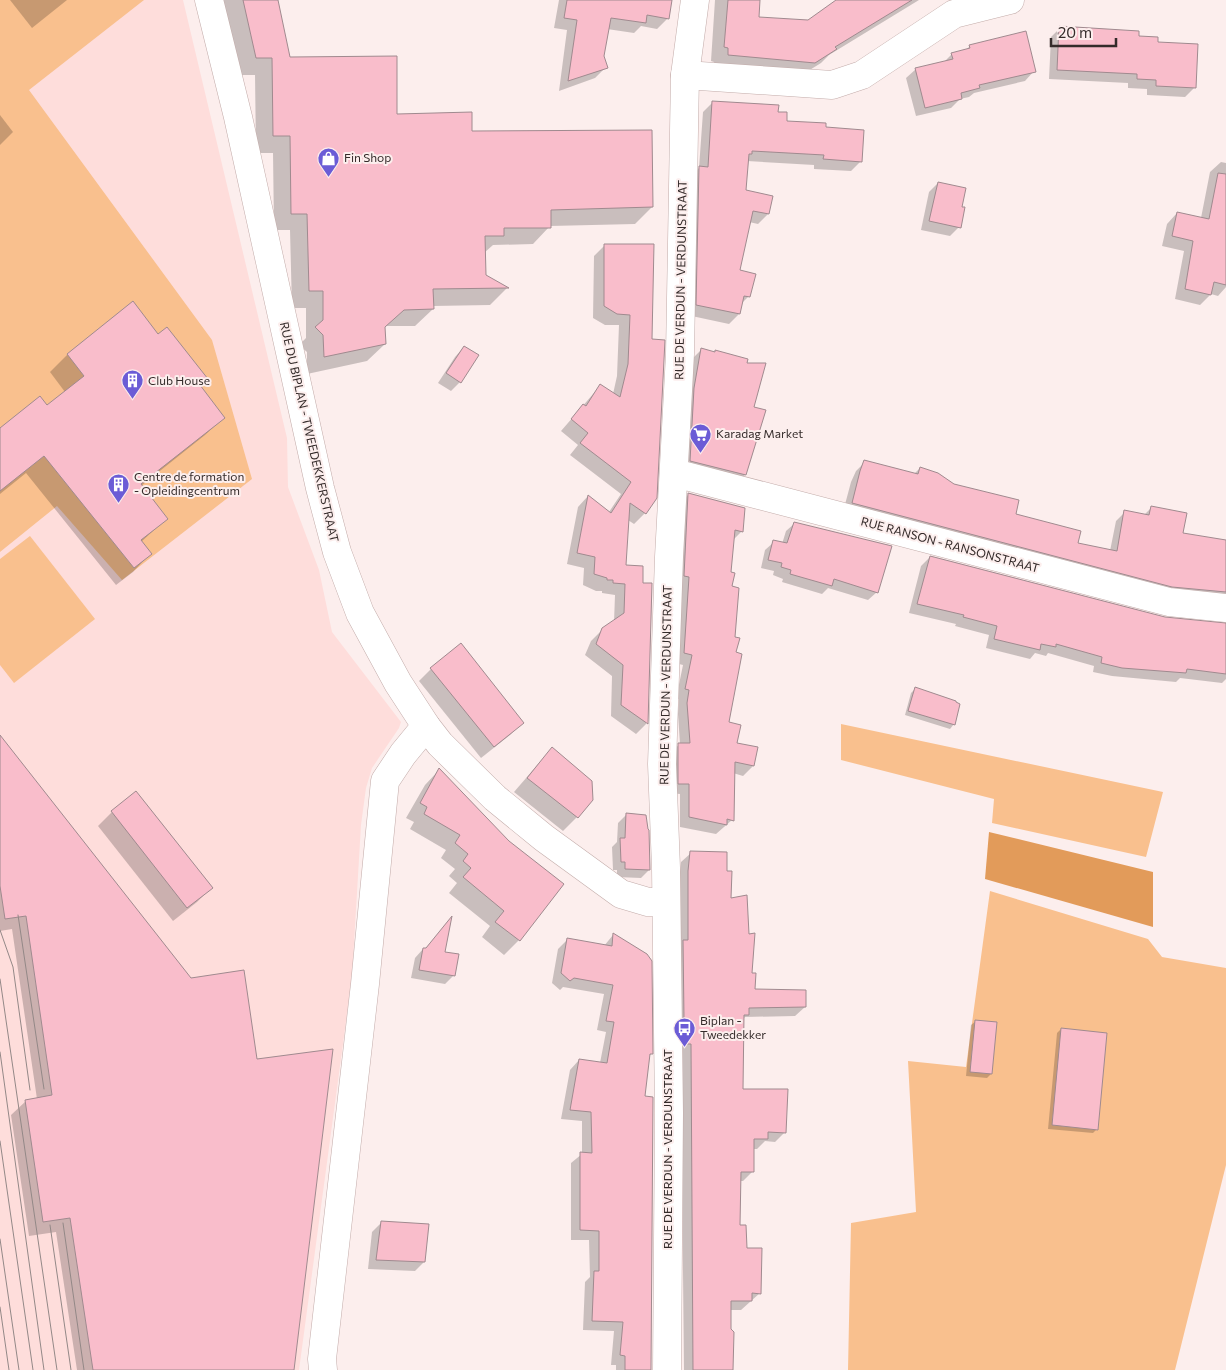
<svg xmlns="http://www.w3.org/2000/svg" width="1226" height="1370" font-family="Commissioner,sans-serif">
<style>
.built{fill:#fedddb}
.green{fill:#f9c08e}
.forest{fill:#e29b5a}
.shadow{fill:#0003}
.building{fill:#f9bdcb;stroke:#a08a8f}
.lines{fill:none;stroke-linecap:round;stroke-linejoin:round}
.minor-casing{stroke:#c3acaa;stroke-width:29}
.minor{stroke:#fff;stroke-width:28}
.tram{stroke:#938887;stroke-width:1}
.labels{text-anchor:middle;stroke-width:4;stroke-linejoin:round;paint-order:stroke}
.poi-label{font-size:12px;fill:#342b2a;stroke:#fceeed;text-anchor:start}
.street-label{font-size:12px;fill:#342b2a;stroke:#fceeed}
</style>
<rect width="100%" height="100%" fill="#fceeed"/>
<path class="built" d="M0,0H183L287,438L288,487L319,570L332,632L401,722L399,728L372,768L366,788L361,825L352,977L299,1370H0Z"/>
<g class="green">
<path d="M0,0H144L29,90L212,340L252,479L122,580L57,506L0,552Z"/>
<path d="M30,536L95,619L14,683L0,665V559Z"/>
<path d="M841,724L1163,792L1146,857L992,823L994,799L841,760Z"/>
<path d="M990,891L1148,939L1162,957L1226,968V1165L1175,1370H848L851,1223L916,1212L908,1061L966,1067Z"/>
</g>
<path class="forest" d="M989,832L1153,872V927L985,879Z"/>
<g class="shadow">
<path d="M10,0H67L32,28Z"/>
<path d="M222,0H277L289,58L396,115L471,133L652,207L635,224L550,226L533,244L493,245L484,253V276L507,288L490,305L433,306V309L415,326H385V344L367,361L307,374V352L299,345L306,338V308H292L290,230H274L273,153H256L255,75H239Z"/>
<path d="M559,0H671L668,18L657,29L641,26L634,33L607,29L603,57L606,67L595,78L559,91L567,30L554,28Z"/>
<path d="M715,0H758V18L808,21L838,0H919L829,55L821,63L800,76L714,69V62L711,61Z"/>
<path d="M1060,28L1137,37L1157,43L1194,88L1185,97L1147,95V89L1128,88V83L1049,79L1051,37Z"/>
<path d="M970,46L1034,71L1025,81L974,93L969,97L960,99L951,108L916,116L906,78L916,69L944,62L952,54L965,51Z"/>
<path d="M713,102L777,113L786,122L824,128L861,161L851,171L814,169V165L747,161L745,191L768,214L758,224L749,222L738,270L749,296L741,304L739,314L729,324L687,315L690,178L699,168L703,112Z"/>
<path d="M0,115L13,132L0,145Z"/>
<path d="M1221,162L1226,163V287L1218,296L1211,294L1200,305L1175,299L1184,251L1162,246L1167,224L1177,213L1201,218L1210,172Z"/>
<path d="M938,183L959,227L950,236L921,230L929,192Z"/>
<path d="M605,245L651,340L655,498L645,513L634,524L628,520L625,567L642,584H651L646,724L636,734L611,716L612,676L585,655L591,641L603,629L614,622L615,595L602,593V591H596L583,585L584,568L567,564L578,507L588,496L609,512L621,494L570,455L578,445L561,431L600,386L613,394L617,376L619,325H605L593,318L594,256Z"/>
<path d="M133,303L158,336L207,379L199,386L223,418L205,435L141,486L166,519L141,542L150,554L133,572L116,585L26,473L0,494V430L47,407L65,392L50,372L67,355Z"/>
<path d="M464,347L460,382L451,391L438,383L455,357Z"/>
<path d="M702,349L714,353L715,351L753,408L755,436L745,475L734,485L680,471L691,360Z"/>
<path d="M865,462L914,474L920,468L1077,544L1110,551L1116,521L1125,512L1144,515L1152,507L1181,534L1226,566V604L843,512L851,482L856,471Z"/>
<path d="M689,494L742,531L732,541L729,573L734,653L727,723L736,744L753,766L743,776L733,773L732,820L716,834L680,827V794L669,793V754L680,744L678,714L679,699H676L683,665L675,663L679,504Z"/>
<path d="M795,523L877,592L868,600L828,588L822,594L782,582L783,579L773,575L774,571L761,568L765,550L774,542L782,544L786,531Z"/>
<path d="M930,557L1167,619L1226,625V679L1222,683L1180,678L1176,682L1112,676L1093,672L1094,666L1048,653L1046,656L1035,653L1030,659L986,648L989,635L955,626L956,624L909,613L921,566Z"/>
<path d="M431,669L522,723L510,735L481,758L419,681Z"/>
<path d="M915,689L954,724L950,729L905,715L911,693Z"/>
<path d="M0,737L293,1370H77L56,1232L29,1236L11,1115L26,1101L37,1099L12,929L0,931Z"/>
<path d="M553,749L577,817L563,831L514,792L539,763Z"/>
<path d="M439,770L508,842L563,885L519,940L504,955L482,937L490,926L449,893L457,883L449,876L455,869L441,858L446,850L410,829L414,822L406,818L425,785Z"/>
<path d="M136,793L211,888L197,902L173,921L98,826L112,812Z"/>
<path d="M627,814L649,870L641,878L617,877V870H613L612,847L617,842L618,823Z"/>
<path d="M691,853L726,872L730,900L754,990L805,1007L795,1016L745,1017L742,1020V1090L785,1132L775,1142L765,1141L757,1149H753V1171L743,1181H740L739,1226L760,1293L741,1310H730L732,1370H684L679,882L681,862Z"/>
<path d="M450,920L443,953L454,975L445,984L411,978L415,958L423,949H425Z"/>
<path d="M613,935L651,1054L648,1057L643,1097L650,1370H616V1365H611L614,1331L583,1330L585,1282L590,1277L589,1240H571V1163L582,1154V1121L561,1119L570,1070L579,1060L600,1063L606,1032L597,1030L604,994L563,987L560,990L552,983L558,949L568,939L604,946Z"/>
<path d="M976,1021L991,1074L987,1078L966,1076L971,1025Z"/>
<path d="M1061,1029L1097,1129L1093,1133L1048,1129L1057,1033Z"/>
<path d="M381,1223L424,1262L415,1271L368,1269L372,1232Z"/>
</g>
<g class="building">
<path d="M243,0H278L290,57L397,56V114L472,112V131L652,130L653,207L551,210V228H504V236H485L486,275L509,288L433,289L434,309L404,310L385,327L386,344L324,357L323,335L315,327L323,320V291H309L307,214H291L290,136H273L272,58H256Z"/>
<path d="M567,0H672L669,19L647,15L646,23L611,18L604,56L608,68L568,81L577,20L564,18Z"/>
<path d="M728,0H760L759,17L808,20L836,0H912L835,47L837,49L815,63L728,55V48L724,47Z"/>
<path d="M1059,26L1139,31V36L1158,37V42L1198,44L1196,88L1156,86V80L1137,79V74L1057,70Z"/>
<path d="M1026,31L1036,72L979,85L980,88L961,93L962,99L925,108L915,68L953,59L951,53L970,48L969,45Z"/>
<path d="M712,101L779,105L778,112H787V121L826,123V127L864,130L862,162L823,159L824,155L752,151V154H749L746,190L773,196L769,214L753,211L740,270L756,274L750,297L744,296L740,314L696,305L699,166L708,167Z"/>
<path d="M1218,173L1226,174V285L1214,282L1211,295L1185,289L1193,241L1172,236L1177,212L1209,219Z"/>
<path d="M938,182L966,188L962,207H965L961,228L929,221Z"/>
<path d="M604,244H654L652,339L665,340L657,498L646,514L630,503L626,565L643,566V583H652L648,724L621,705L623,665L596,644L602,628L624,613L625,584L613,583V580H607V578L594,574L595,557L577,553L588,495L611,513L631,482L580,443L588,433L571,419L583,404L586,406L600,384L620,397L628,364L630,315L617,314L604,306Z"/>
<path d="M133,301L158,334L167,327L208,379L200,385L225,418L141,484L168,519L141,540L152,554L134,568L44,456L0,491V428L40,396L47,405L84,376L67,354Z"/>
<path d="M464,346L479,355L461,383L446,373Z"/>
<path d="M701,348L715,352V350L748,359L747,363H766L754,407L766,410L746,475L690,461L694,388Z"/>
<path d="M864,460L918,474L920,467L938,473L954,484L1019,500L1016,514L1081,531L1078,543L1117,551L1124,510L1149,515L1151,506L1187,513L1183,533L1226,540V592L1172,587L852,503L860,471Z"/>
<path d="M688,493L745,508L743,532L735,530L731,572L735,573L732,586L739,588L735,637L740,638L736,652L742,654L729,722L741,725L737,743L758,747L754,766L735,762L734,821L727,819V825L689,817V784H678V743H690L687,703L689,690L685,689L692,655L684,653L689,577L684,576Z"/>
<path d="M794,522L892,546L878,593L834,579L832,586L790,574L791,570L781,567L782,563L768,560L773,540L787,543Z"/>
<path d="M930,556L1165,617L1226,623V674L1187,669L1186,673L1122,668L1101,663L1102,657L1056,644V647L1041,644L1040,650L994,639L997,626L963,617L964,615L917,604Z"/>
<path d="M461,643L524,723L494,747L430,668Z"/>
<path d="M915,687L956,701V702L960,704L955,725L908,711Z"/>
<path d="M0,735L191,978L244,970L257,1059L333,1049L294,1370H93L70,1218L43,1222L25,1100L52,1095L26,916L5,919L0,886Z"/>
<path d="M552,747L592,781L593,800L578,818L527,778Z"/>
<path d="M439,768L509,841L564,884L520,941L495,922L504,911L463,877L471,868L463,861L468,854L455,843L460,835L424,814L427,807L420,803Z"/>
<path d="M136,791L213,888L187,908L111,811Z"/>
<path d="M626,813L646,815L648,829L649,830L650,870L625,869V862H621L620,838H625Z"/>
<path d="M690,851L727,852V871H732L731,898L747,895L749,934L755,933L752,973H756L755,989L806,990V1007L749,1008V1015H744L743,1089H788L786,1133L768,1132V1139H754V1172H741L740,1225H746L747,1248H762L761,1294L752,1293V1301H731V1329L734,1332L733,1370H693L691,1044H684L683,1017L684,1019L683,940H688V871Z"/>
<path d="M452,916L445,952L459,954L455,976L419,970L423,948H426Z"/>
<path d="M613,933L647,954L652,961L653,1054H650L645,1096L653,1097L651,1370H625V1356L620,1355L623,1322L592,1321L594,1271H599V1231L580,1230V1152L592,1153L591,1112L570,1110L579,1059L607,1063L614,1022L606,1021L613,985L574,978L570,981L561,973L567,938L612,946Z"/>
<path d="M975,1020L997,1022L992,1074L970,1072Z"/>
<path d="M1061,1028L1107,1033L1098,1130L1052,1125Z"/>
<path d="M381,1221L429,1224L425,1262L376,1260Z"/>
</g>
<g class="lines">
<defs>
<g id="minor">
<path d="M209,0L238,117L320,488L337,552L360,613L398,683L426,726L440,744L495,798L544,838L621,894L648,902H666"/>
<path d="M685,75L832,85L862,75L954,14L1010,0"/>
<path d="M674,475L686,476L1169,602L1226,608"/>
<path d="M323,1370L322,1359L365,984L385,781L403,754L426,726"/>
<path d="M667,1370L669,1113L666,868L662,764L669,557L680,354L685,75L695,0"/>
</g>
</defs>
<use href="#minor" class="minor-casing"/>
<use href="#minor" class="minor"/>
<g class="tram">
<path d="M18,915L44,1089"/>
<path d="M0,930L13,967L30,1090"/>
<path d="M0,979L57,1370"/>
<path d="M0,1052L44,1370"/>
<path d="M0,1141L33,1370"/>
<path d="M63,1223L84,1370"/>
<path d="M50,1225L71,1370"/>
<path d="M0,1239L19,1370"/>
<path d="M0,1307L9,1370"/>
</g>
</g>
<defs>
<symbol id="shop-pin" viewBox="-11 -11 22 30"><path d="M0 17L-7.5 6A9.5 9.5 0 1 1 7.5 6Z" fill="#6b5cd6" stroke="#fceeed"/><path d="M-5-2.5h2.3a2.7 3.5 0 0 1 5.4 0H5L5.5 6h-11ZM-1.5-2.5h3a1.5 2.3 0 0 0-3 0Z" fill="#fff"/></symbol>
<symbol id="building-pin" viewBox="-11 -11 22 30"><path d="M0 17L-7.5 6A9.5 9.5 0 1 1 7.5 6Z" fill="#6b5cd6" stroke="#fceeed"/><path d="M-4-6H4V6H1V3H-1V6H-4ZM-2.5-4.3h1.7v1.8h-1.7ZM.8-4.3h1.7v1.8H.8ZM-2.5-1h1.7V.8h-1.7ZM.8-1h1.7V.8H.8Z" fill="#fff"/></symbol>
<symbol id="supermarket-pin" viewBox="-11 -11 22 30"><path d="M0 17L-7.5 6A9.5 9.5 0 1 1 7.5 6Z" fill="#6b5cd6" stroke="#fceeed"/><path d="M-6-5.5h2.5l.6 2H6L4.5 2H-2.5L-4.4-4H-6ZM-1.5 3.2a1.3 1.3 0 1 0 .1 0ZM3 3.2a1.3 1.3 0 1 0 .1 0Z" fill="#fff"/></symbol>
<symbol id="bus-pin" viewBox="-11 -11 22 30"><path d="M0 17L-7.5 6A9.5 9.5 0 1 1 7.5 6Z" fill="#6b5cd6" stroke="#fceeed"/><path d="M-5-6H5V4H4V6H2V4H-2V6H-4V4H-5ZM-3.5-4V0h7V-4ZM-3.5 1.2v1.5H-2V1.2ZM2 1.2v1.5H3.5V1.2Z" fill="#fff"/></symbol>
</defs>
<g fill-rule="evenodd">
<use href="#shop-pin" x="316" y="146" width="25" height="34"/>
<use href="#building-pin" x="120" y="368" width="25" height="34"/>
<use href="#supermarket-pin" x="688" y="422" width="25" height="34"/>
<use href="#building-pin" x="106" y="472" width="25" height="34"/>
<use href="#bus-pin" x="672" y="1016" width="25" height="34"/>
</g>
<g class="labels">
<g class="poi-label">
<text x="344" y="162">Fin Shop</text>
<text x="148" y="385">Club House</text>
<text x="716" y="438">Karadag Market</text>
<text x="134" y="481">Centre de formation<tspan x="134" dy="14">- Opleidingcentrum</tspan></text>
<text x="700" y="1025">Biplan -<tspan x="700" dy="14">Tweedekker</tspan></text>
</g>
<g class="street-label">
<text transform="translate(681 280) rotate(-89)" y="4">RUE DE VERDUN - VERDUNSTRAAT</text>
<text transform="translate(309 432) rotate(77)" y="4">RUE DU BIPLAN - TWEEDEKKERSTRAAT</text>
<text transform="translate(950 545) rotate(15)" y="4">RUE RANSON - RANSONSTRAAT</text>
<text transform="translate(666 685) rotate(-89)" y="4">RUE DE VERDUN - VERDUNSTRAAT</text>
<text transform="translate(668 1149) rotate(-90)" y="4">RUE DE VERDUN - VERDUNSTRAAT</text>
</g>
</g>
<path d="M1051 38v8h65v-8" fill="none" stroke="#342b2a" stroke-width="2.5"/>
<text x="1058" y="38" font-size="15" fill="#342b2a" stroke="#fceeed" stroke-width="4" paint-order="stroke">20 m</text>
</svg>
